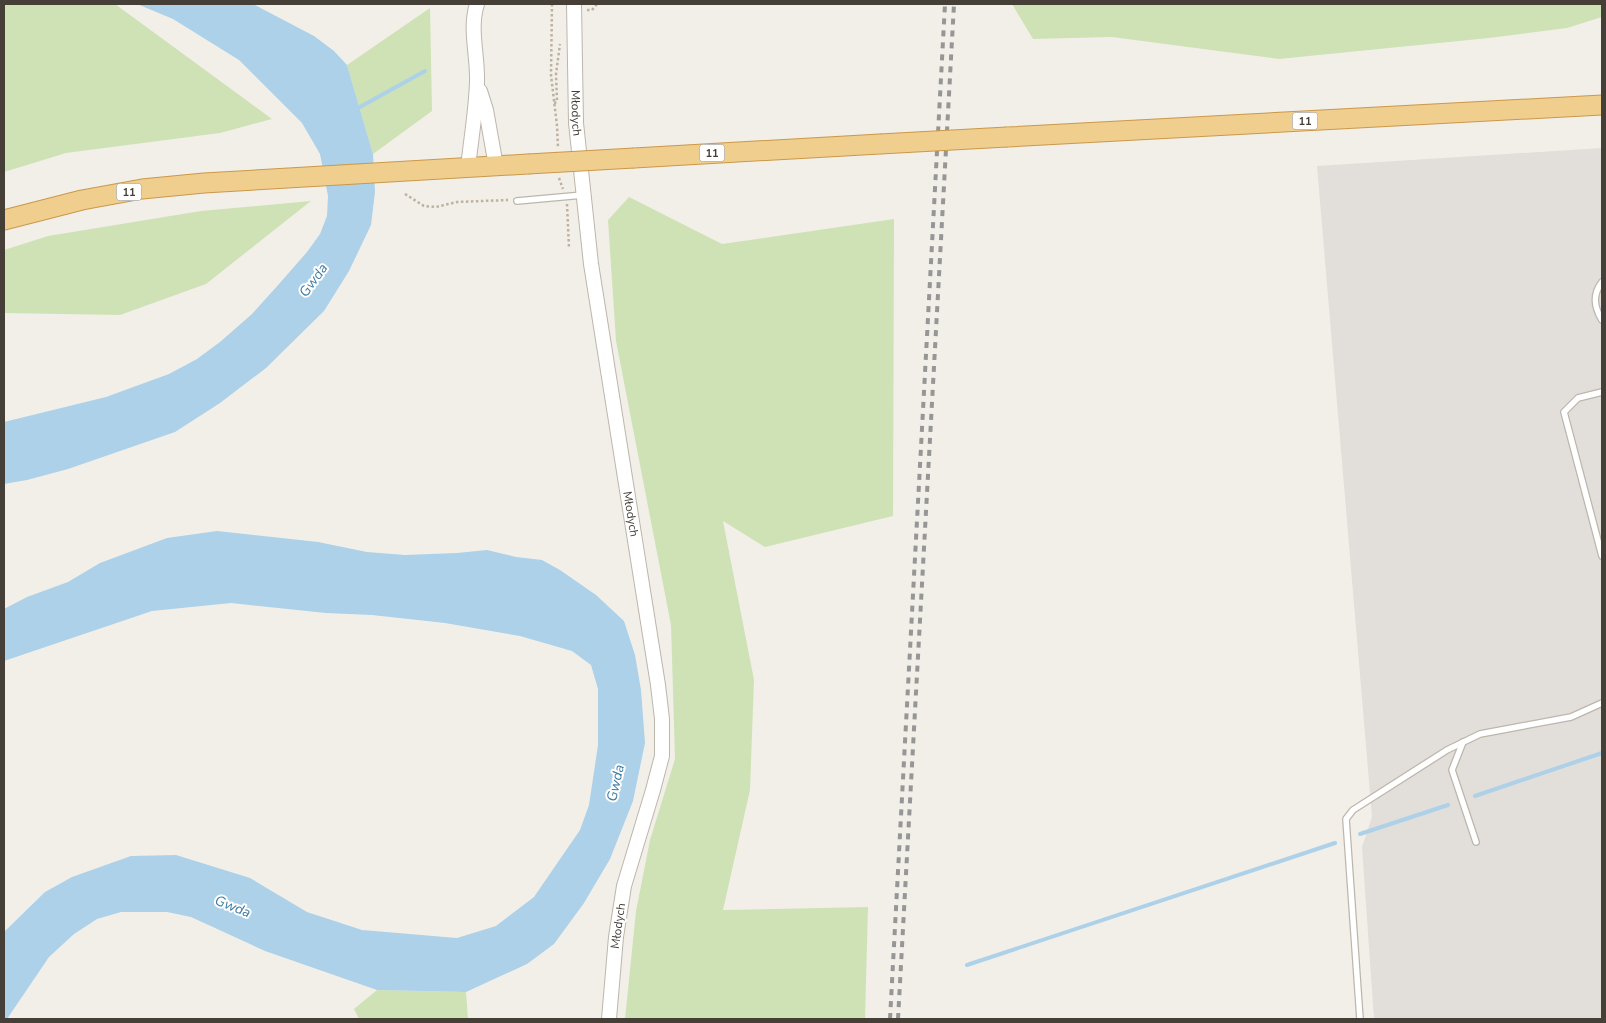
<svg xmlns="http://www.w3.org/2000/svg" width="1606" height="1023" font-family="'Nunito Sans',sans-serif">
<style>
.industrial{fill:#e2deda}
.green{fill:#cfe2b6}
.water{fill:#acd1e8}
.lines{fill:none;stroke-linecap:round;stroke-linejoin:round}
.stream{stroke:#acd1e8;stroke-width:4}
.service-casing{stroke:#bdb6ac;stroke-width:8}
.tertiary-casing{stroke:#bdb6ac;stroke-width:16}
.trunk-casing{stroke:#cb984a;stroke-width:21}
.path{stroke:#bdb19f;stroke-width:2.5;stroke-dasharray:2.5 2.5;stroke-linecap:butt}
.service{stroke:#fff;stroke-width:5.5}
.tertiary{stroke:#fff;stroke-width:14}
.trunk{stroke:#f0ce8d;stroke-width:19}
.rail{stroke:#969696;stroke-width:4;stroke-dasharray:6 6;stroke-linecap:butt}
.trunk-bridge-casing{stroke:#cb984a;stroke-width:21;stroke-linecap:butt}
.trunk-bridge{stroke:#f0ce8d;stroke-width:19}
.labels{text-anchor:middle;stroke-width:4;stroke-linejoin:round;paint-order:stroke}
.shield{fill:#fff;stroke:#7d7974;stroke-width:1}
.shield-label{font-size:11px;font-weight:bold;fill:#453f38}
.street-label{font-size:12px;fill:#453f38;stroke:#fff}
.water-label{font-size:14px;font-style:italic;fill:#3e7ca4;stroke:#fff}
</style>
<rect width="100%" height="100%" fill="#f2efe9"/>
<path class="industrial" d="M1602,148V1019H1374L1362,847L1372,817L1317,166Z"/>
<g class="green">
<path d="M4,4H115L272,119L220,133L66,153L4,172Z"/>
<path d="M1012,4H1602V17L1567,28L1489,38L1279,59L1112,37L1033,39Z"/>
<path d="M430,8L432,111L373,154L347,65Z"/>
<path d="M629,197L722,244L894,219L893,516L765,547L723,521L754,680L750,790L723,910L868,907L865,1019H625L636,911L650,840L675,759L671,625L616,341L608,220Z"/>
<path d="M311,201L206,284L120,315L4,313V250L48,236L201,211Z"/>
<path d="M377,990L466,992L468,1019H359L354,1009Z"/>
</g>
<g class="water">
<path d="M137,4H253L314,36L334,51L347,65L373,154L375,192L371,225L349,271L324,311L266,368L220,403L175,432L68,469L27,480L4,484V422L106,397L169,374L197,359L220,342L252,314L279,284L307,252L320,234L327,216L328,196L320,154L302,123L239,60L173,19Z"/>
<path d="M217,531L318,542L367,552L405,555L457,553L487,550L516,557L542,560L560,570L596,595L624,621L635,655L641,690L645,743L633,801L610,859L584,903L554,944L527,964L466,992L377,990L265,951L191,917L167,912H121L97,919L74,934L49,957L7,1019H4V932L45,892L72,877L131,856L176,855L250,878L307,912L362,930L457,938L496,926L534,897L580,830L589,805L598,745V689L591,665L572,651L520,636L445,623L372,615L326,613L231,603L152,611L4,661V609L27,597L68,582L100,563L167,538Z"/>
</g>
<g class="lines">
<g class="stream">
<path d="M360,107L425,71"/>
<path d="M1475,796L1602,753"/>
<path d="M1360,834L1448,805"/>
<path d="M967,965L1335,843"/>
</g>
<defs>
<g id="service">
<path d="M517,201L583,195"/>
<path d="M1602,282C1592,295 1594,307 1602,320"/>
<path d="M1602,392L1578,398L1564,412L1602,556"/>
<path d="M1463,742L1452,770L1476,842"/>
<path d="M1360,1019L1346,819L1353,810L1447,750L1480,734L1571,717L1602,703"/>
</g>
<g id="tertiary">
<path id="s1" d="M574,4L576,123L591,264L658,685L662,719V756L653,790L624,886L616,937L609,1019"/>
<path d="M480,91L486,110L496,166"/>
<path d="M468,168C471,139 476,111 477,82C478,56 469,29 477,4"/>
</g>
<g id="trunk">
<path d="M1007,137L1602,105"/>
<path d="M634,158L880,144"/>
<path d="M4,220L82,200L142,189L204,183L528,164"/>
</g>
</defs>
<use href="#service" class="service-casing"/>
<use href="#tertiary" class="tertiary-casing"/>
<use href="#trunk" class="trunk-casing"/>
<g class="path">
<path d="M552,4L551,75L557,126L558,148"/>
<path d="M587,10H592L597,4"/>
<path d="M554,103L557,102L556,74L560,44"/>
<path d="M559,178L563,189"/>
<path d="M405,194L424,206L436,207L457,202L508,200"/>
<path d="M567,204L569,248"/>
</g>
<use href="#service" class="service"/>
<use href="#tertiary" class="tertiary"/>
<use href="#trunk" class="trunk"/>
<g class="rail">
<path d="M890,1019L945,4"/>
<path d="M898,1019L954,4"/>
</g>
<defs>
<g id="trunk-bridge">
<path d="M880,144L1007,137"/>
<path d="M528,164L634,158"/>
</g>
</defs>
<use href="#trunk-bridge" class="trunk-bridge-casing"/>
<use href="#trunk-bridge" class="trunk-bridge"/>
</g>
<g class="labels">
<g class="shield">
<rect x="1292.5" y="112.5" width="25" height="17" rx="4"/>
<rect x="699.5" y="144.5" width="25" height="17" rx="4"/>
<rect x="116.5" y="183.5" width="25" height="17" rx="4"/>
</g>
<g class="shield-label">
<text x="1305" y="125">11</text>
<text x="712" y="157">11</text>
<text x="129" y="196">11</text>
</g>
<g class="street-label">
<text dy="4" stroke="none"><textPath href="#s1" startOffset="109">Młodych</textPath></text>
<text dy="4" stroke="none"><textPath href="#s1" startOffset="514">Młodych</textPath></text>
<text transform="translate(618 926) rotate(-82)" y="4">Młodych</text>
</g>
<g class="water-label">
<text transform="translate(313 280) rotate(-54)" y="5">Gwda</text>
<text transform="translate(615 783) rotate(-77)" y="5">Gwda</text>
<text transform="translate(233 906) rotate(22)" y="5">Gwda</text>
</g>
</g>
<rect width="1606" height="1023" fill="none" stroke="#453f38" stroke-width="10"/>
</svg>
